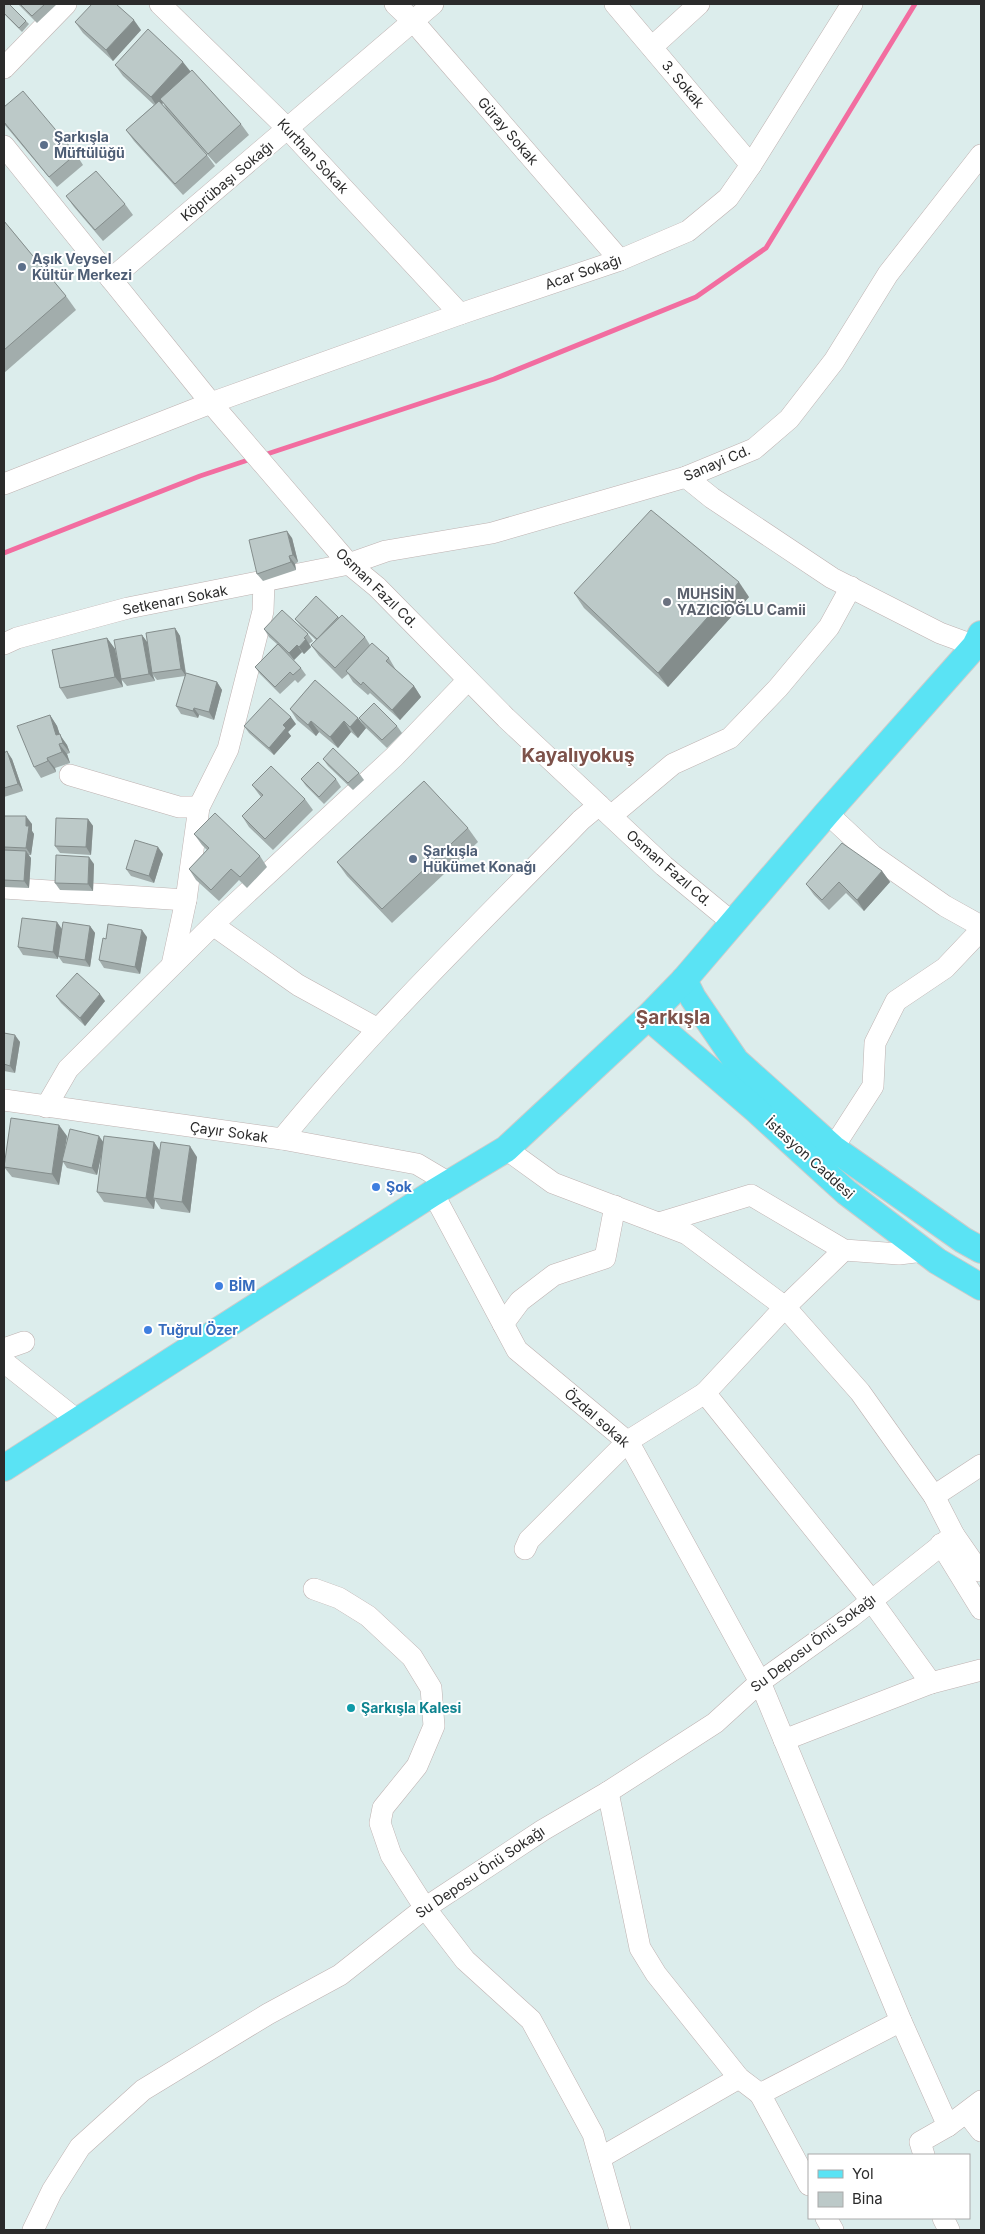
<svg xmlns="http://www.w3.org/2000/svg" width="985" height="2234" font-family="Inter,sans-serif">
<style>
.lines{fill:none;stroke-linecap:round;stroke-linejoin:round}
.stream{stroke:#f26da0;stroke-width:5}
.minor-casing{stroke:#bfb2b1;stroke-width:22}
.major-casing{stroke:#ccc;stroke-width:28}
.minor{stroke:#fff;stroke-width:21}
.major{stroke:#5ae3f4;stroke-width:26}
.wall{fill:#a2adac}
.shaded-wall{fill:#848d8c}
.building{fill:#bcc9c8;stroke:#848d8c}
.service-dot{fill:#5c6f8a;stroke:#fff;stroke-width:2}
.worship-dot{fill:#6b7280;stroke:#fff;stroke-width:2}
.shop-dot{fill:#3f7fe0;stroke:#fff;stroke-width:2}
.culture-dot{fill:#0f9aa8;stroke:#fff;stroke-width:2}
.labels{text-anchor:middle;stroke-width:4;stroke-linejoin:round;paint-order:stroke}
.street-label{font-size:14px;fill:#2b2b2b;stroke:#fff}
.service-label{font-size:14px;font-weight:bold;fill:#4e5e75;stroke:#fff;text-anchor:start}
.worship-label{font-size:14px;font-weight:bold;fill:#5b616d;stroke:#fff;text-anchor:start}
.shop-label{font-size:14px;font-weight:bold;fill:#366cbe;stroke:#fff;text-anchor:start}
.culture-label{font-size:14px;font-weight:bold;fill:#0d838f;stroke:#fff;text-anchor:start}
.district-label{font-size:19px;font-weight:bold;fill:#7d524a;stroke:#fff}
</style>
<rect width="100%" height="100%" fill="#dcedec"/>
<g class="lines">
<g class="stream">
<path d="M264,455L494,379L696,297L766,248L915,4"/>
<path d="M4,553L200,476L251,459"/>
</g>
<defs>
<g id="minor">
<path d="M160,4L288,129L460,314"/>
<path d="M395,4L413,21L620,260"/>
<path d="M615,4L751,165"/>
<path d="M652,47L699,4"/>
<path d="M4,68L66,4"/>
<path d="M4,146L211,403L349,564L377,587L506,718L664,866L733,923"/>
<path d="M111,279L433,4"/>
<path d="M686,477L712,498L832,578L940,633L981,648"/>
<path d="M4,484L211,403L460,314L620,260L688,231L728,198L751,165L852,4"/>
<path d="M4,644L17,638L128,608L349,564L386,551L492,533L686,477L754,449L789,419L834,361L888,274L981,155"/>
<path d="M70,775L179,807H199"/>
<path d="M827,813L872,855L945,906L981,926"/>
<path d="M611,816L673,764L730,738L778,688L829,627L851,587"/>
<path d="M4,888L186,900"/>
<path d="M213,925L298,985L378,1029"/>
<path d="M172,965L186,900L199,807L228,749L263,611L264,582"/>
<path d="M4,1100L282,1139L417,1164L449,1183"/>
<path d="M46,1107L68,1069L221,917L394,757L468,680"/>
<path d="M282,1139C374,1026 479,925 581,820L599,805"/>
<path d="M833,1148L873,1086L875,1043L896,1001L945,968L981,930"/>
<path d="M506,1149L553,1183L687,1234L785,1307L860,1392L934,1496L954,1535L979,1571L981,1569"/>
<path d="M433,1193L517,1350L629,1443L760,1682L901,2021L948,2126"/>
<path d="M659,1223L751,1195L844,1250L899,1254L923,1251"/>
<path d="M844,1250L785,1307L705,1393L871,1600L931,1683L981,1670"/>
<path d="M503,1324L520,1301L554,1275L605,1258L615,1206"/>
<path d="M4,1349L24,1342"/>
<path d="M4,1362L77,1420"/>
<path d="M934,1496L981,1465"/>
<path d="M941,1544L981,1609"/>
<path d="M525,1549L529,1540L628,1441L705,1393"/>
<path d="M314,1589L339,1598L368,1616L412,1657L431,1688L434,1726L417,1766L383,1808L380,1823L391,1855L425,1908L465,1960L531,2020L593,2134L620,2230"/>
<path d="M784,1740L931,1683"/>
<path d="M608,1792L640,1948L656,1974L739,2078L760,2094L901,2021"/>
<path d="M760,2094L809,2185"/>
<path d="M967,2113L981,2131"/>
<path d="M924,2155L920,2142L948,2126L981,2101"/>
<path d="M600,2158L739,2078"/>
<path d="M826,2218L833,2230"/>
<path d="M943,2218L949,2230"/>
<path d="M33,2230L52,2191L80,2147L143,2090L268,2014L340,1975L425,1908L543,1830L608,1792L715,1723L760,1682L851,1617L954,1535"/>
</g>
<g id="major">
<path d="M684,980L693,998L736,1061L833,1148L963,1240L981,1250"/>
<path d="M648,1017L756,1110L846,1192L937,1261L981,1287"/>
<path d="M4,1468L433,1193L506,1149L648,1017L684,980L827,813L975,646L981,634"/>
</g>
</defs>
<use href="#minor" class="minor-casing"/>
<use href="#major" class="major-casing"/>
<use href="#minor" class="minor"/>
<use href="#major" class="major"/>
</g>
<g class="wall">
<path d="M18,4H57L37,23Z"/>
<path d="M4,6L26,21L29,24L22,32L4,14Z"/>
<path d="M75,22L141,30L113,61L83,33Z"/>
<path d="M115,65L191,72L241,124L249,135L216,164L167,110L163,103L162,104L207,155L215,166L183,195L134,141L126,130L154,105L123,76Z"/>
<path d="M4,107L76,154L83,165L57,187L4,124Z"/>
<path d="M66,196L125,204L133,215L103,241L74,207Z"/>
<path d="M4,221L66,296L76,310L4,373Z"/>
<path d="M292,538L298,562L295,564L296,570L263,581L257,574Z"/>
<path d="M574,593L749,597L668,687L584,608Z"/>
<path d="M339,617L365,637L370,645L389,658L396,670L414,686L421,697L400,720L370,693L368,695L353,682L348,674L342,679L319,656L311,645L316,640L301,626L295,619Z"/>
<path d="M175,628L180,636L186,673L217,682L222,690L214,720L199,715L198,718L181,714L176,706L185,676L157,680L153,675L155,681L127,686L121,679L142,635L147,642Z"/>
<path d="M264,629L308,634L313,641L309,644L311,647L304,654L302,652L294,660L281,647L301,668L306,675L298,683L295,680L280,694L260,674L255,667L277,644L269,637Z"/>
<path d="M107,638L115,649L123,687L67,699L60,688Z"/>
<path d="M315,680L366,728L358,738L351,732L338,748L319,732L316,736L297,720L290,709Z"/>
<path d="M50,715L57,726L60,735L67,745L70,753L67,754L70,763L55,768L56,772L41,778L34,767Z"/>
<path d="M359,718L397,726L402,733L387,748L364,726Z"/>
<path d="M296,724L288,732L291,736L274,755L249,733L244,726Z"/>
<path d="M4,753L12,759L23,791L4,797Z"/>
<path d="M323,759L359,773L364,780L353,790L328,766Z"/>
<path d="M301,779H336L341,787L324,804L306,786Z"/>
<path d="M252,785L305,799L313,810L273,850L249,827L242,816L261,797Z"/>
<path d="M4,816L32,824V831L34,834L31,855H28L31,858L29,888L4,887Z"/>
<path d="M88,819L93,826L91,855L60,853L55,846Z"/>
<path d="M468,828L478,842L392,923L347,876L337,862Z"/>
<path d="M194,834L260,856L267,867L247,888L239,880L219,901L196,880L189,869L207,850L202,845Z"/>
<path d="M163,854L154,883L131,876L126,869Z"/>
<path d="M94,864L93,891L60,890L55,883Z"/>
<path d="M882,871L890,882L864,911L846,893L829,910L814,895L806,884Z"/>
<path d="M90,926L95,933L90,967L63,963L58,956V959L23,955L18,947L62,929Z"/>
<path d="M147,937L140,974L104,968L99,960L106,939Z"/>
<path d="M56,996L105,1001L85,1026L61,1003Z"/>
<path d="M4,1033L20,1042L15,1073L4,1071Z"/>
<path d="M67,1136L64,1152L103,1142H154L160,1151L197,1157L190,1213L161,1209L155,1200L154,1209L104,1202L97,1192L101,1156L97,1175L67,1168L63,1162L59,1185L12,1177L4,1167Z"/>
</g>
<g class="shaded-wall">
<path d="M134,20L141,30L113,61L106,50Z"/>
<path d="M183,62L191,72L160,99L163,103L158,108L151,97Z"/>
<path d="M287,531L292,538L298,562L293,555Z"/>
<path d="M289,556L295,564L296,570L291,562Z"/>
<path d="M739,582L749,597L668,687L658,673Z"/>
<path d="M175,628L180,636L186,676L181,669Z"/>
<path d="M142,635L147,642L152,673L155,681L149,674Z"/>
<path d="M107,638L115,649L123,687L115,677Z"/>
<path d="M306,639L311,647L304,654L299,647Z"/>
<path d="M297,645L302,652L294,660L289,653Z"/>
<path d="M217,682L222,690L214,720L209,712Z"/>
<path d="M414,686L421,697L400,720L392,710Z"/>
<path d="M194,708L199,715L198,718L193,711Z"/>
<path d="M50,715L57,726L60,735L67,745L70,753L56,735Z"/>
<path d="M291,717L296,724L288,732L291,736L274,755L269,748L283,725Z"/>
<path d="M358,718L366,728L358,738L350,727Z"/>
<path d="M311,721L319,732L316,736L308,725Z"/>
<path d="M344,721L351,732L338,748L330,737Z"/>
<path d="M59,744L67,754L70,763L62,752Z"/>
<path d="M7,751L12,759L23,791L18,784Z"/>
<path d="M47,758L55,768L56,772L48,761Z"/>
<path d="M26,816L32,824V831L34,834L31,855L26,848Z"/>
<path d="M88,819L93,826L91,855L86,847Z"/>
<path d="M158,847L163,854L154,883L149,876Z"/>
<path d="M26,851L31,858L29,888L24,881Z"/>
<path d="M89,857L94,864L93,891L88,884Z"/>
<path d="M882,871L890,882L864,911L857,900Z"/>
<path d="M57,922L62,929L58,959L53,952Z"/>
<path d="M90,926L95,933L90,967L85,960Z"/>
<path d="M142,930L147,937L140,974L135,967Z"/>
<path d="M100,994L105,1001L85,1026L80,1018Z"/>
<path d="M15,1035L20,1042L15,1073L10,1066Z"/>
<path d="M59,1125L67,1136L59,1185L52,1174Z"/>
<path d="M99,1136L104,1143L97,1175L92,1168Z"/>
<path d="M154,1142L161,1153L153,1198L155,1200L154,1209L146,1198Z"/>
<path d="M190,1146L197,1157L190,1213L182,1202Z"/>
</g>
<g class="building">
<path d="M6,4H9L26,21L19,28L4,13V6Z"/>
<path d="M20,4H45L32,16Z"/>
<path d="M92,4H116L134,20L106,50L75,22Z"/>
<path d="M148,29L183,62L151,97L115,65Z"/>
<path d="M192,70L241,124L208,154L160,99Z"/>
<path d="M23,91L76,154L49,177L4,122V107Z"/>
<path d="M159,101L207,155L175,184L126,130Z"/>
<path d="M96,171L125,204L95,230L66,196Z"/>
<path d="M4,221L66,296L4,350Z"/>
<path d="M651,510L739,582L658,673L574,593Z"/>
<path d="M287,531L293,555L289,556L291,562L257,574L249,540Z"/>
<path d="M316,596L338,617L317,639L295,619Z"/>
<path d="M282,610L308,634L304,638L306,639L299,647L297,645L289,653L264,629Z"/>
<path d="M342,615L365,637L335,668L311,645Z"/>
<path d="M175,628L181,669L152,673L146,633Z"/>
<path d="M142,635L149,674L121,679L114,640Z"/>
<path d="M107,638L115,677L60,688L52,650Z"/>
<path d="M372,643L389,658L386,661L414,686L392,710L363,682L361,685L346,671Z"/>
<path d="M278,644L301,668L293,675L290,672L275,687L255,667Z"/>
<path d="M186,673L217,682L209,712L194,708L193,711L176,706Z"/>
<path d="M315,680L358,718L350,727L344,721L330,737L311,721L308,725L290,709Z"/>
<path d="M270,698L291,717L283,725L286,728L269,748L244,726Z"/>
<path d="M374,703L397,726L382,740L359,718Z"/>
<path d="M50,715L56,735L60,734L63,743L59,744L62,752L47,758L48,761L34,767L17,726Z"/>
<path d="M333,748L359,773L348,783L323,759Z"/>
<path d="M7,751L18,784L4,788V753Z"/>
<path d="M318,762L336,779L319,797L301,779Z"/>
<path d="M271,766L305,799L265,839L242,816L263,795L252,785Z"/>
<path d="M424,781L468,828L382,909L337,862Z"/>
<path d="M215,813L260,856L240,877L231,869L211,890L189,869L209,848L194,834Z"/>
<path d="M4,816H26V826H29L26,848L4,847Z"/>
<path d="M56,818L88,819L86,847L55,846Z"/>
<path d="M135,840L158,847L149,876L126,869Z"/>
<path d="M842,843L882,871L857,900L839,882L822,900L806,884Z"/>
<path d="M4,850L26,851L24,881L4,880Z"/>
<path d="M56,855L89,857L88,884L55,883Z"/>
<path d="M22,918L57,922L53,952L18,947Z"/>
<path d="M63,922L90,926L85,960L58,956Z"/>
<path d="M108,924L142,930L135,967L99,960L103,938L106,939Z"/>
<path d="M77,973L100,994L80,1018L56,996Z"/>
<path d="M4,1033L15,1035L10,1066L4,1064Z"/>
<path d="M11,1118L59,1125L52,1174L4,1167Z"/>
<path d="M70,1129L99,1136L92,1168L62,1161Z"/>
<path d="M104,1136L154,1142L146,1198L97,1192Z"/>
<path d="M161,1142L190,1146L182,1202L153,1198Z"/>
</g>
<g class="service-dot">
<circle cx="44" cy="145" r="5"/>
<circle cx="22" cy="267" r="5"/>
<circle cx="413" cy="859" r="5"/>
</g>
<circle class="worship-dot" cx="667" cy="602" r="5"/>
<g class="shop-dot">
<circle cx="376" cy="1187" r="5"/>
<circle cx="219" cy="1286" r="5"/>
<circle cx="148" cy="1330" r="5"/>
</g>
<circle class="culture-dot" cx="351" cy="1708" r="5"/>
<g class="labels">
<g class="street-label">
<text transform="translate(683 84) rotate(50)" y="5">3. Sokak</text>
<text transform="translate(508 131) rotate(49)" y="5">Güray Sokak</text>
<text transform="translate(313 156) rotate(47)" y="5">Kurthan Sokak</text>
<text transform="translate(227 181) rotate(-40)" y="5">Köprübaşı Sokağı</text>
<text transform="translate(583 272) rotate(-19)" y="5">Acar Sokağı</text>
<text transform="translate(717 463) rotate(-23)" y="5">Sanayi Cd.</text>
<text transform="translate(377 588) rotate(44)" y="5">Osman Fazıl Cd.</text>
<text transform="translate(175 600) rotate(-11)" y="5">Setkenarı Sokak</text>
<text transform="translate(669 868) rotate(41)" y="5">Osman Fazıl Cd.</text>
<text transform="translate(229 1132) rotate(8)" y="5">Çayır Sokak</text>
<text transform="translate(810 1158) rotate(42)" y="5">İstasyon Caddesi</text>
<text transform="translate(597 1418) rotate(41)" y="5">Özdal sokak</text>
<text transform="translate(813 1643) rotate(-37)" y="5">Su Deposu Önü Sokağı</text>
<text transform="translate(480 1872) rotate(-34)" y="5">Su Deposu Önü Sokağı</text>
</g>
<g class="service-label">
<text x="54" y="142">Şarkışla<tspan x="54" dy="16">Müftülüğü</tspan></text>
<text x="32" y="264">Aşık Veysel<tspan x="32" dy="16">Kültür Merkezi</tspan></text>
<text x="423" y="856">Şarkışla<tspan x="423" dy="16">Hükümet Konağı</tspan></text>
</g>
<g class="worship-label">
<text x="677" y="599">MUHSİN<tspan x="677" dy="16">YAZICIOĞLU Camii</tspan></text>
</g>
<g class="shop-label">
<text x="386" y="1192">Şok</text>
<text x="229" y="1291">BİM</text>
<text x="158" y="1335">Tuğrul Özer</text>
</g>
<g class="culture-label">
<text x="361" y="1713">Şarkışla Kalesi</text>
</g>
<g class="district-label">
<text x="578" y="762">Kayalıyokuş</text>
<text x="673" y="1024">Şarkışla</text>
</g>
</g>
<rect width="985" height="2234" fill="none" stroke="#2b2b2b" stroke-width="10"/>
<rect x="808" y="2154" width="162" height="65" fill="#ffffff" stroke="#aaaaaa"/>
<rect x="818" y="2170" width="25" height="8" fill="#5ae3f4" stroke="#aaaaaa"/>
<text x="852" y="2179" font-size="15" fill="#2b2b2b">Yol</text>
<rect x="818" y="2192" width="25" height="15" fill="#bcc9c8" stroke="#aaaaaa"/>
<text x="852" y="2204" font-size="15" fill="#2b2b2b">Bina</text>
</svg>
